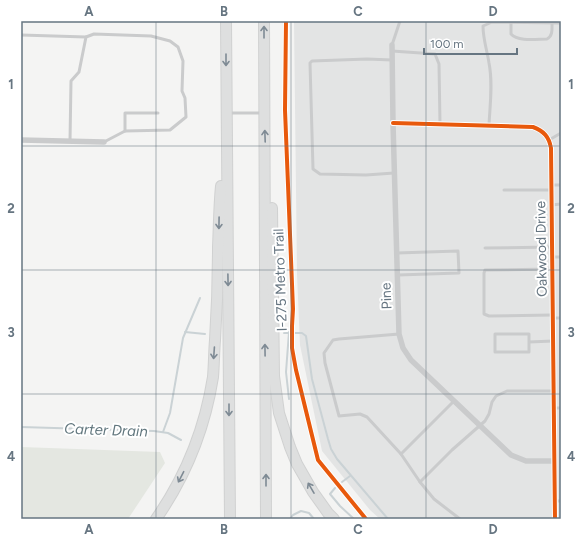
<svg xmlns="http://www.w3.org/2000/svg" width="582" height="540" font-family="Figtree,sans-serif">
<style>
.built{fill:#e3e4e4}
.green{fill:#e4e7e1}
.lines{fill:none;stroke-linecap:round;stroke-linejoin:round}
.stream{stroke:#cad2d5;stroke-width:2}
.motorway-casing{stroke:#d0d1d1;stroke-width:12}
.service{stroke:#cacbcc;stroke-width:3}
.minor{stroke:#cacbcc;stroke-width:5.5}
.motorway{stroke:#dedfdf;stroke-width:10}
.cycleway-casing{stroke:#fff;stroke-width:6}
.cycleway{stroke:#e8590c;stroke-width:4}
.oneway{stroke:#7e8a94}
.grid{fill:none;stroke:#667581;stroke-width:1;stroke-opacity:0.55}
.labels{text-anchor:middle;stroke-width:4;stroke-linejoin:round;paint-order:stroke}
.street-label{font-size:14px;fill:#667581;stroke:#fff}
.water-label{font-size:15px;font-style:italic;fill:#62777e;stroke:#fff}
.neatline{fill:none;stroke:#667581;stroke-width:1.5}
.grid-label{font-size:13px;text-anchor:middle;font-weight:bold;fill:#667581}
</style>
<rect width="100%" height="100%" fill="#f4f4f3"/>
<path class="built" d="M294,21H561V519H380L370,510L322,451L300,345L297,274Z"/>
<path class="green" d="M21,447L160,452L165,463L128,519H21Z"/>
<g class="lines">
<g class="stream">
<path d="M185,332L205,334"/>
<path d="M289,332L286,372L289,399"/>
<path d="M284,333H302L306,336L312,379L328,439L331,449L337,459L388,519"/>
<path d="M21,427L154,431L168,433L181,440"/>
<path d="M163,432L170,413L183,338L200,298"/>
<path d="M342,482L350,476"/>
<path d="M335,488L330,494L340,506L354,519"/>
<path d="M290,519L293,515L301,511L309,513L314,519"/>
</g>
<defs>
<g id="motorway">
<path d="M226,21L230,519"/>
<path d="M264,21L266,519"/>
<path d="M272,208L274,376L279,413L290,447L297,464L313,492L328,513L334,519"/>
<path d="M156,519C186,476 205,428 213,377C214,365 214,352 215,340C217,309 218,278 218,247C219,226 219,206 221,186"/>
</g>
</defs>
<use href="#motorway" class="motorway-casing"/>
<g class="service">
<path d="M511,22V34C518,42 537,39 547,39C553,36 552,29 552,23"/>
<path d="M21,35L86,37"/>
<path d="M392,45L400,21"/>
<path d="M392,51L435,54L439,64L440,124"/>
<path d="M392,60L367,59L312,61L310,63L313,169L320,174L366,175L394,173"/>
<path d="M228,113H262"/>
<path d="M489,125C490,105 493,83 489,63C487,50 483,39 483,26L492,22L561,23"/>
<path d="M125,131V113H158"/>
<path d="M549,140L561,133"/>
<path d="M70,141L71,81L79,72L86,37L94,34L151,36L170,41L178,47L183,61L182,91L185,98L186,117L170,130L125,131L104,142"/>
<path d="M551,185H561"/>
<path d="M504,190H551"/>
<path d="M551,205L561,204"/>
<path d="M485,248L552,247"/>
<path d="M397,253L458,251L459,273L398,275"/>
<path d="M552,257H561"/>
<path d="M552,269L485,270L484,273V314L489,316L552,315"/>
<path d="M552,318H561"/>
<path d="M399,334L339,339L333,340L324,353L325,363L339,416L360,414L367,417L401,454L454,401"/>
<path d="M529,342V334H495V352H529V342L553,341"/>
<path d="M554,408H561"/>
<path d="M401,454L420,482"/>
<path d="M555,501H561"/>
<path d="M460,519L434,499L420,482L452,450L485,421L489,414L492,402L496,396L507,391H553"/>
</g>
<g class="minor">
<path d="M392,45L393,123L399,334L403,348L411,360L511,455L526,461H554"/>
<path d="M393,123L533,127C544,131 549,137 551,148L555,519"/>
<path d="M21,140L104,142"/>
</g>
<use href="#motorway" class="motorway"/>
<defs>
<g id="cycleway">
<path d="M286,21L285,110L293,309L292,326V348L296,370L318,460L366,519"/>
<path d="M393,123L533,127C544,131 549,137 551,148L555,519"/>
</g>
</defs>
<use href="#cycleway" class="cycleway-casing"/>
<use href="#cycleway" class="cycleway"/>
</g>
<defs><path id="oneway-shaft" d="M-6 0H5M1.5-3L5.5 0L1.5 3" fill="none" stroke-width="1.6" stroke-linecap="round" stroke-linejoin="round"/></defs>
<g class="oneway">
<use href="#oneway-shaft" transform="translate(264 32) rotate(-90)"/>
<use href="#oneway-shaft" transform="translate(226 60) rotate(90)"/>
<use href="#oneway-shaft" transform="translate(265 136) rotate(-92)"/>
<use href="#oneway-shaft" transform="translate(219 223) rotate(91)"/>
<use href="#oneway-shaft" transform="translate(228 280) rotate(89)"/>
<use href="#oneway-shaft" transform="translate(265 350) rotate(-91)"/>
<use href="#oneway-shaft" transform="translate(214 353) rotate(94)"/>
<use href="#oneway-shaft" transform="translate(229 410) rotate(90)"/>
<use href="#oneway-shaft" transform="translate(181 477) rotate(117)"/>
<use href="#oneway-shaft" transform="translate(266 480) rotate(-90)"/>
<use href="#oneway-shaft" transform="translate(311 488) rotate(-120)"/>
</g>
<path class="grid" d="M156,21V519M291,21V519M426,21V519M21,146H561M21,270H561M21,394H561"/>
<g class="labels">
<g class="street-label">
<text transform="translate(541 249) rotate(-91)" y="5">Oakwood Drive</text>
<text transform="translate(280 280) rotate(-92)" y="5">I-275 Metro Trail</text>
<text transform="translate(386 296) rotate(-92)" y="5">Pine</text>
</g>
<g class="water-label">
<text transform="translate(106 430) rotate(2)" y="5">Carter Drain</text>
</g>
</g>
<rect width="582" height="540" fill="none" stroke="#ffffff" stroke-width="44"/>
<path d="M424 48v6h93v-6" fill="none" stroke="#667581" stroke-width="2"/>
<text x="430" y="48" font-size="12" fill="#667581" stroke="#ffffff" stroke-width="3" paint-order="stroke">100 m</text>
<rect x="22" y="22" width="538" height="496" class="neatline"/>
<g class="grid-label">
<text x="89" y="16">A</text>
<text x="224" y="16">B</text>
<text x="358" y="16">C</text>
<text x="493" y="16">D</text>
<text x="11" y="89">1</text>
<text x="571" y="89">1</text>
<text x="11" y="213">2</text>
<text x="571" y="213">2</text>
<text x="11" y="337">3</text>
<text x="571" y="337">3</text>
<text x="11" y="461">4</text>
<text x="571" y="461">4</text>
<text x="89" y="534">A</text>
<text x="224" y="534">B</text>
<text x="358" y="534">C</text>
<text x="493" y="534">D</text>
</g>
</svg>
